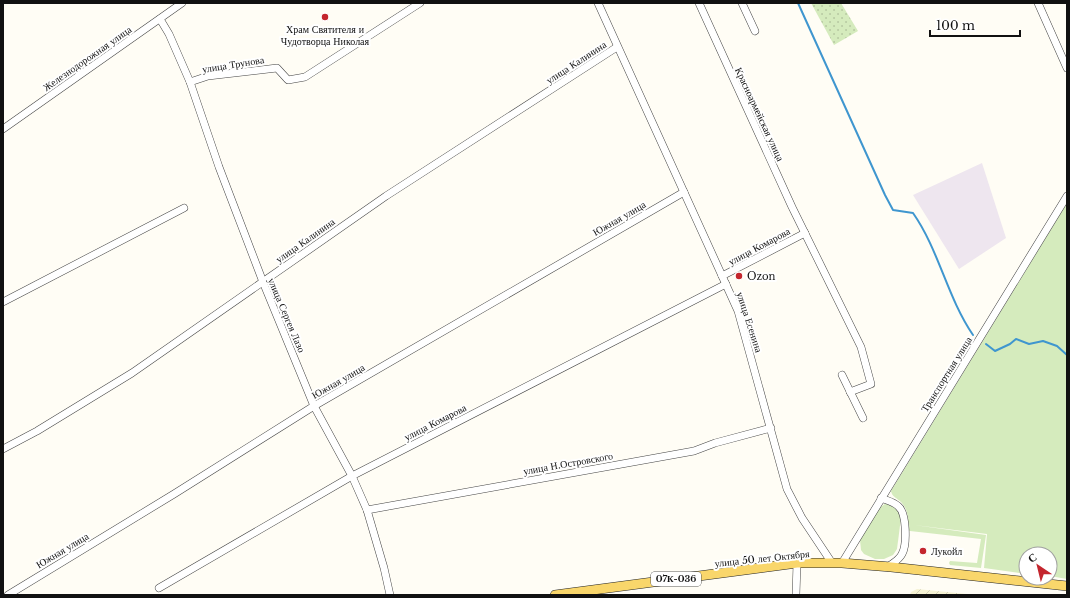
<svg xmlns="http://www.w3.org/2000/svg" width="1070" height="598" font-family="'Libre Baskerville',serif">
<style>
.industrial{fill:#eee6ef}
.farmland{fill:url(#farmland-furrows)}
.grass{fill:#d5ebbd}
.garden{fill:url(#garden-dots)}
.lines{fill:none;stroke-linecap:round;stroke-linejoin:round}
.stream{stroke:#3f96cf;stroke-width:2}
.minor-casing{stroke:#444;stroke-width:8}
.major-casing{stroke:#222;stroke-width:10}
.minor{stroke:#fff;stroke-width:7}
.major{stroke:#f9d66b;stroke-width:9}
.poi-dot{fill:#c4262e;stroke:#fff;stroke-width:1.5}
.labels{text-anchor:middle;stroke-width:4;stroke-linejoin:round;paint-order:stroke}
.shield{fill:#fff;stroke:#585858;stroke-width:1}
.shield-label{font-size:9px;font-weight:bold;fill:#111}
.poi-label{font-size:10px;fill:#111;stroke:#fff;text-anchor:start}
.street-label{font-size:10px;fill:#111;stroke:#fff}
</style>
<defs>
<pattern id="farmland-furrows" width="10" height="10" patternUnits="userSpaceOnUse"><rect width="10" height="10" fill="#f6f3d4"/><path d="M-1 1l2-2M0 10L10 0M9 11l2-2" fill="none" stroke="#d2cfb5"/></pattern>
<pattern id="garden-dots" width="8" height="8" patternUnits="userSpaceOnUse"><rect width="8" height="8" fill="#d5ebbd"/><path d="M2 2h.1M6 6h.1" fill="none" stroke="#b6c8a1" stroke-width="1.8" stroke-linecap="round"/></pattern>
</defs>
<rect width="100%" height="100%" fill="#fffdf5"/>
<path class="industrial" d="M982,163L1006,238L959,269L913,195Z"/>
<path class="farmland" d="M917,589L977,595H910L911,592Z"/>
<g class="grass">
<path d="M1067,203V579L1050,576V554H1026V574L984,568L987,534L914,525L986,535L981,568L950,565L949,563L950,561L977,563L981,539L910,531L908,530C908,520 909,510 901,502C897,498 892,497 891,491Z"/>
<path d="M885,504H890L897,508L901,518L897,549L893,555L884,559H875L864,554L861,550L860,540L879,508Z"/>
</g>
<path class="garden" d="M811,3H841L858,31L834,45Z"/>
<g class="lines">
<g class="stream">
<path d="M798,3L885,195L893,210L913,213C939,250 947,297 973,335"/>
<path d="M986,344L995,351L1010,344L1016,339L1029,344L1043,341L1057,346L1067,355"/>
</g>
<defs>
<g id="minor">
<path d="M598,3L738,311L787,489L802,518L832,563"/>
<path d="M699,3L792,207L861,347L871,384L850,392"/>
<path d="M742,3L755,31"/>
<path d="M1038,3L1067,68"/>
<path d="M160,19L169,34L190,82L219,167L263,282L314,406L352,476L367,510L384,568L390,595"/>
<path d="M190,82L208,76L277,68L288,80L305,77L420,3"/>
<path d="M3,129L182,3"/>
<path d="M722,276L805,233"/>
<path d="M3,302L184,208"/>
<path d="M842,375L863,418"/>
<path d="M3,449L37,431L132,373L386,196L617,47"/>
<path d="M881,498C886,500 894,502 898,506C907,513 907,545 902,554C899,560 893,563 888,567"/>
<path d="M367,510L694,451L715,443L771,428"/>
<path d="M842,563L1067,196"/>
<path d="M159,588L352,476L726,284"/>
<path d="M8,595L174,494L314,406L684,192"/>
<path d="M796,595L797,563"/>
</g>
<path id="major" d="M555,595L797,563H842L891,567L1067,586"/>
</defs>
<use href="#minor" class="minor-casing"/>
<use href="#major" class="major-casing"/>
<use href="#minor" class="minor"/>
<use href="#major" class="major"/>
</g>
<g class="poi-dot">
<circle cx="325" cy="17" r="4"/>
<circle cx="739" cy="276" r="4"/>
<circle cx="923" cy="551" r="4"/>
</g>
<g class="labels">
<rect class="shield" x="651" y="572" width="50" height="14" rx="3"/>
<g class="shield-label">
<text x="676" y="582">07К-036</text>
</g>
<g class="poi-label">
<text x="325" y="33" text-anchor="middle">Храм Святителя и<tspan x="325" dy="12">Чудотворца Николая</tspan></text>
<text x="747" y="280">Ozon</text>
<text x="931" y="555">Лукойл</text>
</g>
<g class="street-label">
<text transform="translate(87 58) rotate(-35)" y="4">Железнодорожная улица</text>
<text transform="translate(576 62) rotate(-33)" y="4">улица Калинина</text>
<text transform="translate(233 64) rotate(-9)" y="4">улица Трунова</text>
<text transform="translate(760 114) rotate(65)" y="4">Красноармейская улица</text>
<text transform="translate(619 218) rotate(-30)" y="4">Южная улица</text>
<text transform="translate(305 240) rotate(-35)" y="4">улица Калинина</text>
<text transform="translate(759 246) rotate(-28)" y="4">улица Комарова</text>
<text transform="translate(287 315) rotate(67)" y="4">улица Сергея Лазо</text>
<text transform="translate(750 322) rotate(72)" y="4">улица Есенина</text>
<text transform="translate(946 374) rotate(-58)" y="4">Транспортная улица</text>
<text transform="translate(338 381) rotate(-30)" y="4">Южная улица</text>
<text transform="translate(435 422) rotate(-27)" y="4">улица Комарова</text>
<text transform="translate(568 463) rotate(-10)" y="4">улица Н.Островского</text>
<text transform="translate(62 550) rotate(-31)" y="4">Южная улица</text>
<text transform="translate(762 558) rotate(-6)" y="4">улица 50 лет Октября</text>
</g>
</g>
<rect width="1070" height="598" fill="none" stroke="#111111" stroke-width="8"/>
<g transform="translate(1038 566) rotate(325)"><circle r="19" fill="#ffffff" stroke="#a0a0a0"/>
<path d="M0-3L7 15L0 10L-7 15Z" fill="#c4262e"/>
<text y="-6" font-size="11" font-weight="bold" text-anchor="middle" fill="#111111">С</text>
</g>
<path d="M930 30v6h90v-6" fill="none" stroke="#111111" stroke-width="2"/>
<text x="936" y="30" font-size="12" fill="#111111" stroke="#ffffff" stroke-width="3" paint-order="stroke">100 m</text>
</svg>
